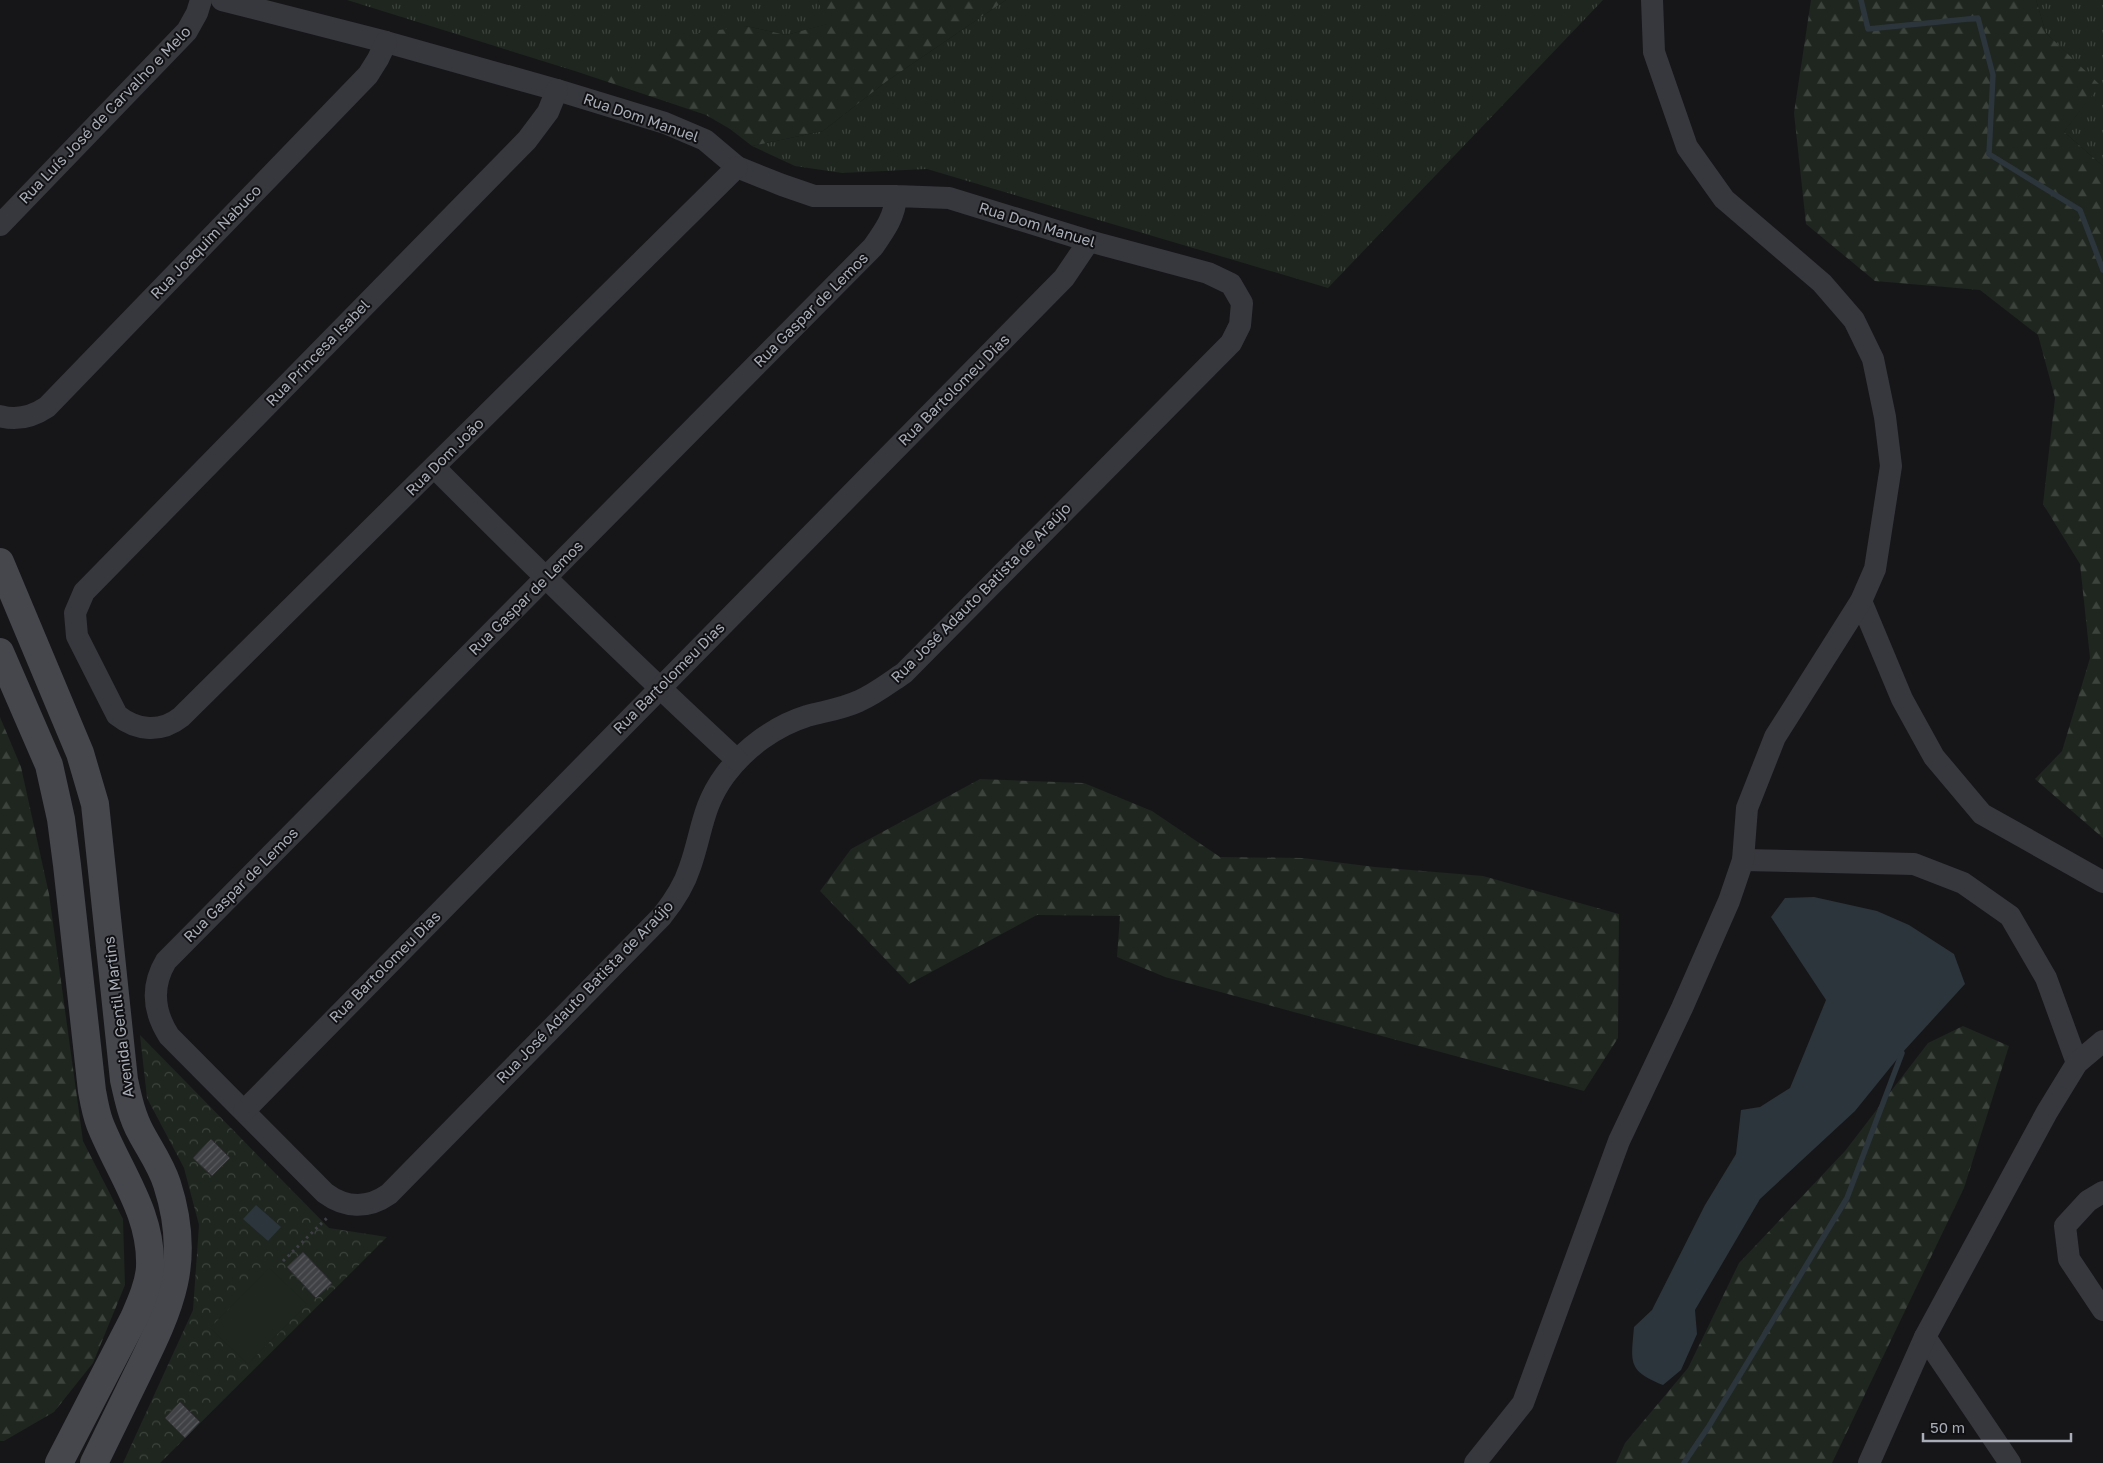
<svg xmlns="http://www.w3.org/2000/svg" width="2103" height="1463" font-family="'Golos Text',sans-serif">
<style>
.grass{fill:url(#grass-tufts)}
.forest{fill:url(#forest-firs)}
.park{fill:url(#park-crowns)}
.garden{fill:#1e261f}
.water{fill:#2c353c}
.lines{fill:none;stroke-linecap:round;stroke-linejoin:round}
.stream{stroke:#2c353c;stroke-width:5.5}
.building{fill:url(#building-hatch);stroke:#303034}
.path{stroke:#3d3f44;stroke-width:3;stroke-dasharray:2.5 4;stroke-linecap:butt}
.street{stroke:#37383d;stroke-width:22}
.secondary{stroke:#45474d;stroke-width:28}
.labels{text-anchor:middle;stroke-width:4;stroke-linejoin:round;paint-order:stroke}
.street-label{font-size:15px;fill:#a8adb8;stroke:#111113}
</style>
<defs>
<pattern id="grass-tufts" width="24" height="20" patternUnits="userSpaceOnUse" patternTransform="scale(1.25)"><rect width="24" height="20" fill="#1e261f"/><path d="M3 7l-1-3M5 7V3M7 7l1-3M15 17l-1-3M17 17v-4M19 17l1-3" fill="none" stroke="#3c433d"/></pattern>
<pattern id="forest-firs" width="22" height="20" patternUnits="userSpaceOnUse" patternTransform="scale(1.25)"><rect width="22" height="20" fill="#1e261f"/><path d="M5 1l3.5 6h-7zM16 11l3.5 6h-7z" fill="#3c433d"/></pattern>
<pattern id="park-crowns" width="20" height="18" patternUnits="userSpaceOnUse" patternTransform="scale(1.25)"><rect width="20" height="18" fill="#1e261f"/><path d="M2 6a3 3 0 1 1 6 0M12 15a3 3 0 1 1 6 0" fill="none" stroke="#3c433d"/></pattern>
<pattern id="building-hatch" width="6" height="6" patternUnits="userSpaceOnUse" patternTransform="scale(1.25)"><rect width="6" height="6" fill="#404145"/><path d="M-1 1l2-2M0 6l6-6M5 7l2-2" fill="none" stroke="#595a5e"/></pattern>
</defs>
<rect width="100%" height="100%" fill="#161618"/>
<g class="grass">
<path d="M347,0H818L828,24L786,35L746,26L644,72H578Z"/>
<path d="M1006,0H1603L1328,288L927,169L842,173L795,166L752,146L823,131L887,81Z"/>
<path d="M2036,0H2103V166L2064,132L2099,85L2046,33Z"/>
</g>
<g class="forest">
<path d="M818,0H1006L887,81L823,131L752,146L730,129L706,115L578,72H644L666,38L746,26L786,35L827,24Z"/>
<path d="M1811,0H2036L2046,33L2100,85L2064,132L2103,166V838L2035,779L2062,751L2090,658L2080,564L2043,504L2055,398L2038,335L1980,290L1875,281L1806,224L1794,113Z"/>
<path d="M0,717L21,767L49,894L83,1141L123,1219L125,1285L93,1363L54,1412L4,1441H0Z"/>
<path d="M980,779L1084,783L1152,811L1220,857L1303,858L1375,867L1483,876L1619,914L1618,1038L1584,1091L1165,977L1117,957L1120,916L1037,915L909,984L820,891L851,849Z"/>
<path d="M1963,1026L2009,1046L1964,1188L1832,1463H1616L1625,1443L1688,1368L1739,1263L1845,1151L1928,1043Z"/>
</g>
<path class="park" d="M140,1035L329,1228L387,1237L160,1463H123L193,1310L199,1225L184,1168L147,1098Z"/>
<path class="garden" d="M269,1268L307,1304L248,1364L210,1328Z"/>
<g class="water">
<path d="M1814,897L1877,911L1909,925L1954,954L1965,984L1902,1053L1855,1111L1760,1199L1695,1310L1697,1334L1681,1370L1663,1385C1627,1371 1631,1362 1634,1327L1652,1310L1705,1205L1736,1154L1741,1110L1760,1107L1790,1088L1826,1000L1771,917L1785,898Z"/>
<path d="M256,1205L281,1227L268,1241L243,1219Z"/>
</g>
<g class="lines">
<g class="stream">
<path d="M1861,0L1868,29L1978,18L1993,75L1989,154L2080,210L2103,270"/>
<path d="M1684,1463L1709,1426L1847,1198L1902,1053"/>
</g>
</g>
<g class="building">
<path d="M211,1139L230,1158L212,1176L193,1158Z"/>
<path d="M303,1252L332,1283L316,1298L287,1267Z"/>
<path d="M180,1402L200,1422L185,1438L165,1418Z"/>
</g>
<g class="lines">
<path class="path" d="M283,1261L328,1217"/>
<g class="street">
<path d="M222,0L386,42L557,90L665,123L705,140L737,167L782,185L814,196H896L949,198L1089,241L1208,273L1231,284L1242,303L1240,325L1231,343L904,673C889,683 875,694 859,701C842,709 825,711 807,716C775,726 745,748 725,775C702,806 702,833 690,867C684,886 674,901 662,916L389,1194C368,1209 345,1208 325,1193L169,1036C153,1011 151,986 166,961L873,247C885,230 895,216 896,196"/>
<path d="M557,90L548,112L527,140L84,592L75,613L77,636L117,715C137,731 161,733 181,717L737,167"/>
<path d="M0,225L187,31L197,13L201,0"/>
<path d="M0,416C17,421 32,417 47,407L368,75L378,59L386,42"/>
<path d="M435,468C534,567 634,665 737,760"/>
<path d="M1861,601L1902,699L1934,757L1982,814L2103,882"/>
<path d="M1743,860L1914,864L1963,883L2010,916L2046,978L2077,1063"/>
<path d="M244,1111L1064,278L1089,241"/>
<path d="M2103,1192L2088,1201L2065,1226L2069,1259L2103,1310"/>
<path d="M1925,1337L2010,1463"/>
<path d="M1475,1463L1523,1403L1619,1141L1682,1008L1729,901L1743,860L1747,808L1775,737L1861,601L1875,569L1891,466L1885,417L1873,359L1854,320L1822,283L1724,199L1687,147L1654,52L1652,0"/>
<path d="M1869,1463L1925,1337L2047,1112L2077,1063L2103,1041"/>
</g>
<g class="secondary">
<path d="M0,562L80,753L95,804L124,1080C128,1098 132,1117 141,1133C150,1150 161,1165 167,1184C192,1261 171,1306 137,1375C123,1404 108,1434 94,1463"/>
<path d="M0,652L49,765L61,819L67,865L92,1091C94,1102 96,1114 100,1124C119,1172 152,1213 150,1267C149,1284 141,1302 134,1318L59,1463"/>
</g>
</g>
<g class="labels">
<g class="street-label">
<text transform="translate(105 115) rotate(-46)" y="5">Rua Luís José de Carvalho e Melo</text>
<text transform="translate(641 118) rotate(19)" y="5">Rua Dom Manuel</text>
<text transform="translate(1037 225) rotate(17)" y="5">Rua Dom Manuel</text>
<text transform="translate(206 242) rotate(-46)" y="5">Rua Joaquim Nabuco</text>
<text transform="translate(811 310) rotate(-45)" y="5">Rua Gaspar de Lemos</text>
<text transform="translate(318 353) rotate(-46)" y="5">Rua Princesa Isabel</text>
<text transform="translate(954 390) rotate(-45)" y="5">Rua Bartolomeu Dias</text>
<text transform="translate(445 457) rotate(-45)" y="5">Rua Dom João</text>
<text transform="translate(981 593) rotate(-45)" y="5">Rua José Adauto Batista de Araújo</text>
<text transform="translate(526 598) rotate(-45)" y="5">Rua Gaspar de Lemos</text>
<text transform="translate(669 678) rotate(-45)" y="5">Rua Bartolomeu Dias</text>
<text transform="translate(241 885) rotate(-45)" y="5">Rua Gaspar de Lemos</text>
<text transform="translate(385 967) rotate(-45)" y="5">Rua Bartolomeu Dias</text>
<text transform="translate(585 992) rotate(-46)" y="5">Rua José Adauto Batista de Araújo</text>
<text transform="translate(119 1017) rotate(-97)" y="5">Avenida Gentil Martins</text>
</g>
</g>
<path d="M1923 1433v8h148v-8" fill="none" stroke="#a8adb8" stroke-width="2.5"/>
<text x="1930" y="1433" font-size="15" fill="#a8adb8" stroke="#111113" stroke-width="4" paint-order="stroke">50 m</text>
</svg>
